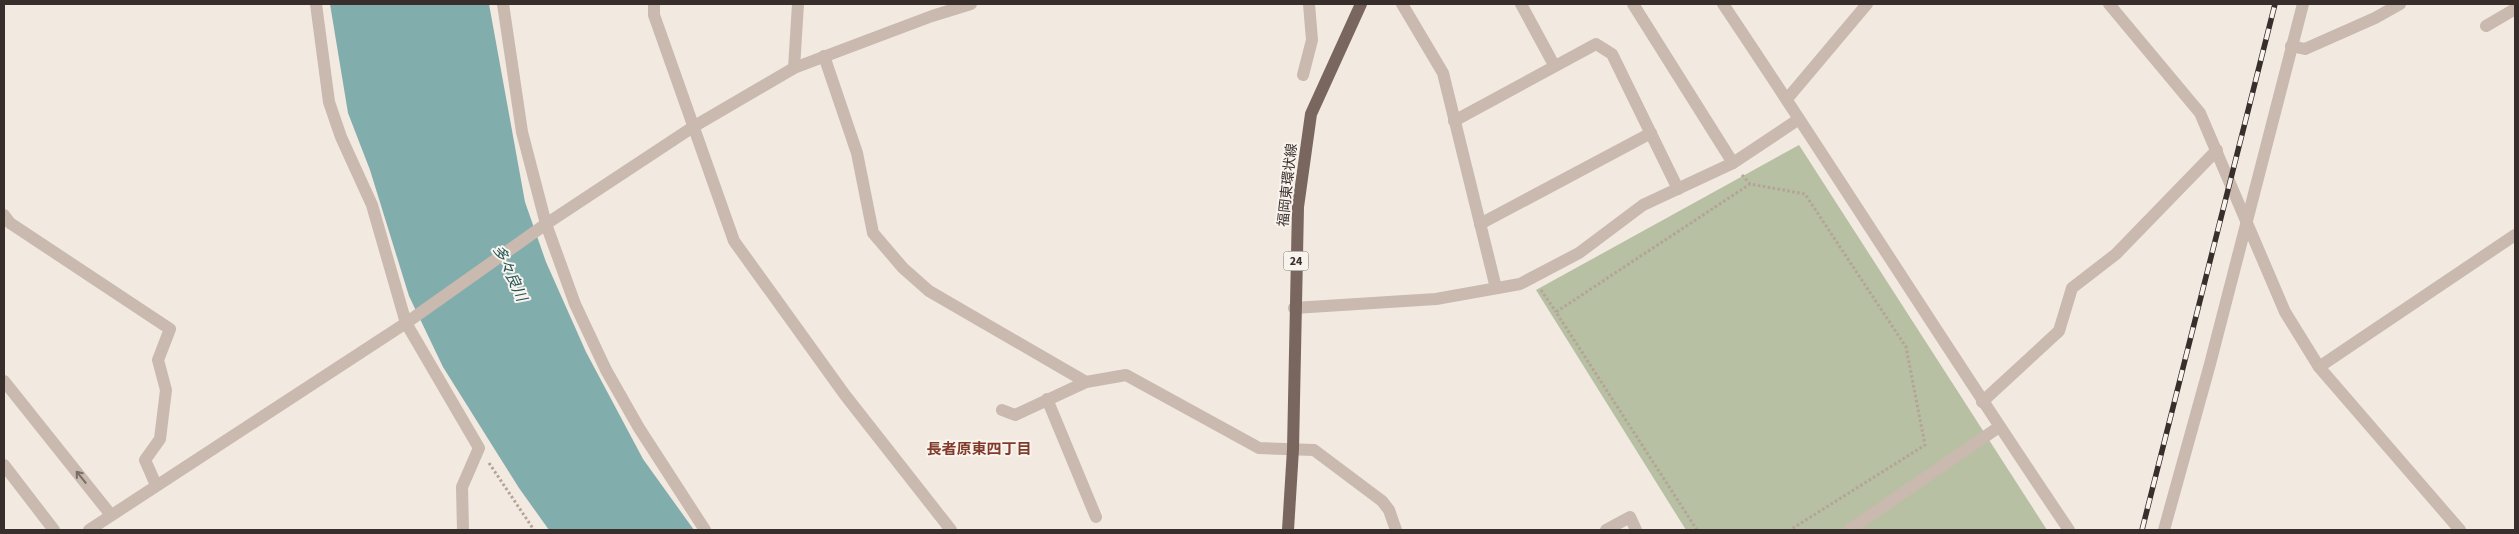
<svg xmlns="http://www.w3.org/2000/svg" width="2519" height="534" font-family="'Source Sans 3','Noto Sans JP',sans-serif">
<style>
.green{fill:#b7c0a2}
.water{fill:#82adad}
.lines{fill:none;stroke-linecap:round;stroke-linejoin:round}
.path{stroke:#b5a398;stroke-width:3;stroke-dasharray:2.5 2.5;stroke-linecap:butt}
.minor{stroke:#c9b9ae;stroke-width:12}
.major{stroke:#79665e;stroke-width:12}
.rail-casing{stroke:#382f2c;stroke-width:5.5}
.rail{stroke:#f9f3ee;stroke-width:4;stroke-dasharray:11;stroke-linecap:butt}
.oneway{stroke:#796d66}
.labels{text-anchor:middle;stroke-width:4;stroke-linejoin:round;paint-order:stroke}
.shield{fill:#f9f3ee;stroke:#726a66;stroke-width:1}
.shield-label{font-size:12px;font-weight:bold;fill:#382f2c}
.street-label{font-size:14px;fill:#382f2c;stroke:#f9f3ee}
.water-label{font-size:15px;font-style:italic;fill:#245657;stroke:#f9f3ee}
.neighbourhood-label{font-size:15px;font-weight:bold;fill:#813b2b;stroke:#f9f3ee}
</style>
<rect width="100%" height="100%" fill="#f2e9e1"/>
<path class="green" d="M1799,145L2047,530H1686L1536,290Z"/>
<path class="water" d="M330,4H489L525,202L546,262L586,352L643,459L694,530H549L519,488L443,367L409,296L370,170L348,113Z"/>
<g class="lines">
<g class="path">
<path d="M1742,175L1750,184"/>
<path d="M1541,290L1556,312"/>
<path d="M489,463L534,530"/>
<path d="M1697,530L1556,312L1750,184L1805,194L1906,347L1925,445L1790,530"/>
</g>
<g class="minor">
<path d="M316,4L329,102L341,137L372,205L406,323L479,448L462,487L463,530"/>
<path d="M503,4L522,132L546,224L575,304L606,370L639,428L705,530"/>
<path d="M654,4V15L734,241L845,395L951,530"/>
<path d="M1402,4L1443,73L1496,288"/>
<path d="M1521,4L1554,65"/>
<path d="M1633,4L1733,163"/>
<path d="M1723,4C1840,178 1951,356 2069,530"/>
<path d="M2109,4L2200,113L2285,312L2319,367L2460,530"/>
<path d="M2486,26L2515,9"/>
<path d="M2291,46L2305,49L2375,18L2400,4"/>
<path d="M824,56L857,153L873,233L903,268L929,291L1086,382L1126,375L1259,448L1314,450L1382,501L1389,510L1396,530"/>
<path d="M794,68L798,4"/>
<path d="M1303,75L1312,40L1309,4"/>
<path d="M1787,99L1867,4"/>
<path d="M1454,121L1596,44L1612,54L1678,189"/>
<path d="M4,215L10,223L170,329L158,360L166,390L160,439L145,460L156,485"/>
<path d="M1480,224L1651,133"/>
<path d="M1294,308L1436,299L1520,284L1579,253L1643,205L1733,163L1799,119"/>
<path d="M2319,367L2515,235"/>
<path d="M4,381L111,515"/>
<path d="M1047,399L1096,517"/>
<path d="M1982,402L2059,331L2072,288L2116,254L2217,150"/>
<path d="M1002,410L1015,415L1086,382"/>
<path d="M4,465L54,530"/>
<path d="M89,530L406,323L546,224L693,127L794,68L932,16L971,4"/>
<path d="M1606,530L1630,517L1636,530"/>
<path d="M1849,530L1999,427"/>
<path d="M2164,530L2210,364L2303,4"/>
</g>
<path class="major" d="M1288,530L1293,449L1298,207L1311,114L1361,4"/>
<defs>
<path id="rail" d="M2142,530L2275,4"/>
</defs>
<use href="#rail" class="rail-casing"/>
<use href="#rail" class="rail"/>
</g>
<defs><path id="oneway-shaft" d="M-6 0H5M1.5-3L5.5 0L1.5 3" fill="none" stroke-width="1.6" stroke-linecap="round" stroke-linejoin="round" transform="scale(1.25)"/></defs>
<use class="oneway" href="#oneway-shaft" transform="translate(81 477) rotate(-129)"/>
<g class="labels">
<rect class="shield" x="1283.5" y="251.5" width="25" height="19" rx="4"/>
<g class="shield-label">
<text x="1296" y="265">24</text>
</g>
<g class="street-label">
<text transform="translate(1287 185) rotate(-84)" y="5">福岡東環状線</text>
</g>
<g class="water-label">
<text transform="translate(510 273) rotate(65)" y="5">多々良川</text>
</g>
<g class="neighbourhood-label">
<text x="979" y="454">長者原東四丁目</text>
</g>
</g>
<rect width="2519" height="534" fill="none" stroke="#382f2c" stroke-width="10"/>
</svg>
